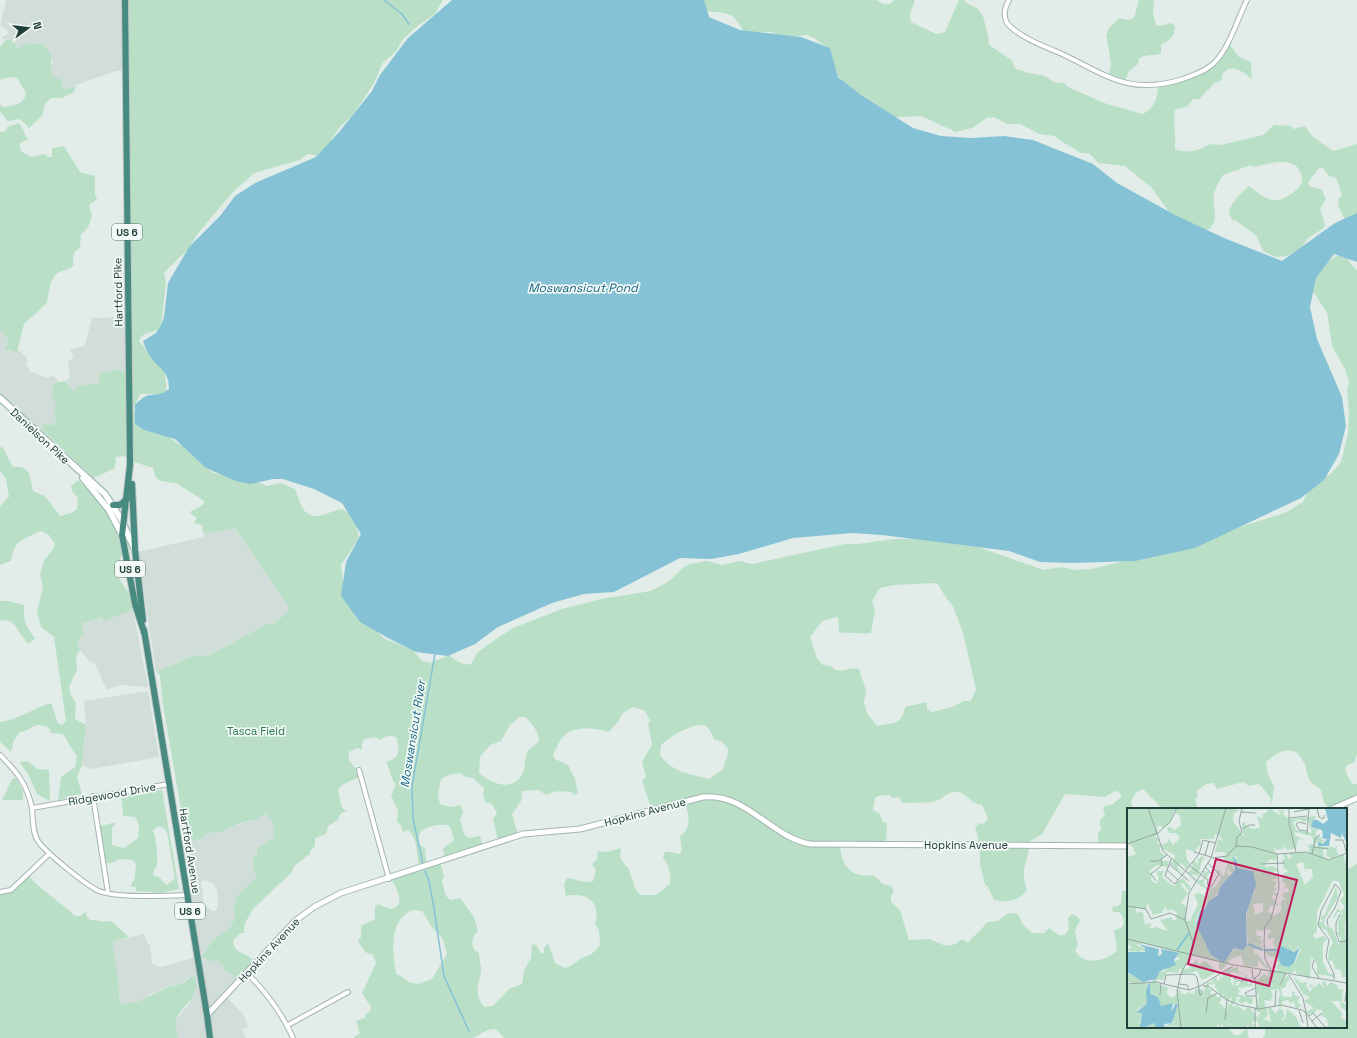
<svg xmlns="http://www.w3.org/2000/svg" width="1357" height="1038" font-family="'Space Grotesk',sans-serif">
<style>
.built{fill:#d0ddd8;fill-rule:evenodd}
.green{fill:#b9e0c7;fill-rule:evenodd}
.water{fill:#86c2d6}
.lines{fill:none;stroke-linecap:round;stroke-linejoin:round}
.stream{stroke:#86c2d6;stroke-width:1.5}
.minor-casing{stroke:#a4b5b1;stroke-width:6}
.tertiary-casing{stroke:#a4b5b1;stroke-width:7}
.secondary-casing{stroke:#9fbab3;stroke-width:8}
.trunk-casing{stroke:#c1c9c8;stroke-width:8}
.minor{stroke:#fff;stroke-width:4}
.tertiary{stroke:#fff;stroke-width:5}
.secondary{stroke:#fff;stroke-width:5.5}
.trunk{stroke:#468a80;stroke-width:6}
.labels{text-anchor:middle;stroke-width:3.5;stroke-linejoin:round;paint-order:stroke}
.shield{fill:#f2f9f6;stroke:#5f7772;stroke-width:1}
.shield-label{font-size:10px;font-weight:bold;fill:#203f3a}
.street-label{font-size:11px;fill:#203f3a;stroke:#f2f9f6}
.park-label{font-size:11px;fill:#28794f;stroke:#f2f9f6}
.water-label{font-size:12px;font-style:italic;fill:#166480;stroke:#f2f9f6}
.inset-river{fill:none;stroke:#86c2d6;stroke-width:2}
.inset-road{fill:none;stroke:#94a7a3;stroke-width:1}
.view{fill:#c2185b;fill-opacity:0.15;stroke:#c2185b;stroke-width:2}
.inset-edge{fill:none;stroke:#203f3a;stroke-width:2}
</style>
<rect width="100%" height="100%" fill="#e2ede9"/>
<g class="built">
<path d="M6,0H124V71H116L64,89L61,82L52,76L51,70L53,62L40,43L17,48L13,40L3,39L2,37L8,34V31L0,25Z"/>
<path d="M127,317L128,371H119L100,383L84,386L74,391L70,389L66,382L70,377L68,361L74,358L70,350L84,346L85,344L92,318Z"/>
<path d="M0,329L8,339L5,346L10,351H20L28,360L26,365L31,372L47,378L53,375L58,380L56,384L51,386L55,391L57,403L54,414L56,421L53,425L45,424L37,434L0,401Z"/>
<path d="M235,528L289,607L290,611L274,624H267L210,655L196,657L195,655L156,672L138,552L203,537L204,534Z"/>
<path d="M133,610L148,687L120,685L107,690L95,664L90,662L80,650L77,642L81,624L102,617L104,620Z"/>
<path d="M148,691L159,757L92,769L82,765L86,725L84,701Z"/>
<path d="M266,814L273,822L274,838L265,842L264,845L257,849L256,856L253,858L257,877L237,896L234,908L235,919L228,930L213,940L201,958L216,959L223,966L224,971L230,973L239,981L227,997L245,1017V1021L247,1022L248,1027L242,1030L246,1038H178L175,1031L176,1020L191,1001L189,977L180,984L173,985L150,994L144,1000L130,1004L120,1003L118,980L113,957V942L144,934L147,942L150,945L152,963L157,966L162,967L195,957L176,832H185L194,841L207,834L219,832L251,820H259L258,816ZM206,880L214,884L217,890L218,899L217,910L212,911L204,904L201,882Z"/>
</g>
<g class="green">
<path d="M124,0H443L435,14L420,24L402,40L396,52L383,62L374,83L353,115L339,128L322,154L317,156L308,154L300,160L254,173L232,193L199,232L189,248L164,273L166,283L161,327C154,334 142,331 139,341C156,364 168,361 166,394H140L134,409L136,423L160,430L180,445C194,444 202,466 213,473L257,482L267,486L281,483L295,489C298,495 299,501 302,507C311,524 327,512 341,509C354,513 357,526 359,538L341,565L345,594L383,638L413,650L422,661L430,663L449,655C455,660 463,666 471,664L478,652L499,637L513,628L562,609L601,599L651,591L668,582L684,567L690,564L707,561L722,565L739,561L752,564L845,544H858L894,539H933L959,545L978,547L1044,570L1061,567L1076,570L1091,569L1160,553L1287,512L1303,502L1314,479L1330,475L1341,462L1348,433L1349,414L1347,389L1349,382L1345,369L1332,346L1327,313L1309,285C1316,277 1332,250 1344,256C1349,260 1352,266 1357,270V755L1354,762L1346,766L1345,770L1352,784H1357V799L1329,809L1324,802L1321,790C1318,787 1314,785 1311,782C1307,778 1307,770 1305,765C1295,742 1280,750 1266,762L1267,771L1274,787L1272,804L1270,797L1259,784L1249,786L1243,782L1217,789L1213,783L1206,784L1197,791L1198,796L1195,799L1198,809H1163L1143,789L1136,792L1131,802L1133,809H1128V846L1098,845V834L1101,829L1100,820L1105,815L1103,810L1105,806L1113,804L1122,796L1118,791L1113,792L1105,797L1065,794L1042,834L1030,841C1029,860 1019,869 1027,890C1019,901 1006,903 994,900L988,887L985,885L980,864V845L978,844V835L975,829L979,823L983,824L988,819L982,805C970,804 968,794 958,792C948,791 945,797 938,800C929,804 913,802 903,803L899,797L892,798L889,795L878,796L875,798L873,810L880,814L883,822L887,823L886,844H840C841,865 851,879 873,875L883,884L891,886L894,890L891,896V902L900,910L909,940L929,939L946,946L956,944L960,940H964L968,943C975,934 980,932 987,922L998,921L1008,913L1018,914L1022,923L1032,933H1044L1049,928L1059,935H1065L1069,929L1068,918L1072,914L1078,917L1080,920L1075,931L1078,945L1075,950C1083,967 1105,961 1117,951L1114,930L1121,928L1124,924L1122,915L1119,912H1113L1112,907L1118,906L1121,903L1122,891H1127L1128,1027H1223L1230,1030L1234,1035H1239L1247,1028L1249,1038H504L496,1029L488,1030L473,1038H353L360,1033L356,1021L365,1018L366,1014L370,1011L371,1007L362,993L376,963L373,955L365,952L358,941L361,937V926L375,919V907L378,904L391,909L398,906C403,896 395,888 391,878L419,868C417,857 418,838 408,830L403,832L401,825L397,822L398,810L391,796L396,784L393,781L386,761C401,759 400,749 396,737C390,735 385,736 380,740L374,737L365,739L362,742V750L357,748L349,752C346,764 358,766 359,777L342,785L338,790L342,808L347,811L340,814L338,820L328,826L326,834L315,838V846L310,851V854L294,866L292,872L254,908L245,923L244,933H241L233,940C233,951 240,952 248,956C251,957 253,961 256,963L239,981L230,973L224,971L223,966L216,959L210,962L205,958H201L213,940L228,930L235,919L234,908L237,896L257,877L254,872L253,858L256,856L258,847L264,845L265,842L274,838L273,822L266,814L259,816V820C246,818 233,828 220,832C215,833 210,832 205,835L206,837L194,841L185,832L163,705L160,675L156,672L195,655L197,657L210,655L267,624H274L289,611V607L235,528L206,534L203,533L202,525L194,523L197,518L190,513L191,511L203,505L204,501L176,483L160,481L155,476L153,467C144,467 139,461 130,462L128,456L116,457L115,468L94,478L41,429L45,424L53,425L56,421L54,414L56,401L51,398L55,391L51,386L58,382L66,381L70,389L74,391L80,384L84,386L99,383L100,373L117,370L127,371ZM931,583L938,584L946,598L953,606L963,633L976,689L971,701H964L952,707L932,712L927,709V702L905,707C902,726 893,722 877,726L867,713L864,703L866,690L859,669C851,667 844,672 835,670L831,666L823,665L817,658L810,637L822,621C827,620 833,617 838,617L839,633C850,631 860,635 871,633L875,610L872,601L880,588C896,583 913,585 931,583ZM633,707L645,711L650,720L648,724L652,745L642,762L646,776L642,781L652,810L685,803C689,816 692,827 680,836L682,852L678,854L672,852H665L663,858C670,867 671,874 670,884L656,895H640L635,888L628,867L626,866L620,858L621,848L607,852L598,851L597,859L592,864L596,870L593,881C582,884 578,879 567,878L564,884L566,896C587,892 601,901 595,924L599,930L600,945C593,954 592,954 582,958C576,961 573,966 565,968L555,963L548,943L544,948V953H541L536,945L532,944L531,958L524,971L522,984L509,989L493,1006L484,1007C472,989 480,987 481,969C481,963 479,959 479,953L474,950C471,941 472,938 478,931L474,917L460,898L451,900L446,896L442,881L444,876L440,862L428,865L425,855L426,849L420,845C419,842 418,838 419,836C421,826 441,824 448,825L451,829L454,840L443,849L445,860L483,846L480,836L470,838L465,836L460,820L463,813L461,805L451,807L440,804L438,795L441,779L448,775L460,773L466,777L473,778L484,788L483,795L486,803H491L497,813L493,819L498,841L518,835L512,814L521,801L522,791L539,790L546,795C553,790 563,791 571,792L574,795L578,793L575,779L568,765L555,759L553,755C557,748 559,740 565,735C575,726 597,728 609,732L617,723L623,713ZM519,717H525C533,725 538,730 539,741C536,745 530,748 528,751C524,757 526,764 524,770C515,793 493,785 479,773L480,757L490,745L501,741L510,725ZM698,725L706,726L711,732L714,739L722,742L728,749C729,758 724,761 723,769L709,779C689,774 672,772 660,755L661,745C674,734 681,730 698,725ZM414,910L422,911L431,926L443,939L447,954L432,979L418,984L409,982L396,973C392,952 389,917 414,910Z"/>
<path d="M698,0H876L883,4H890L894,0H915L910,14L911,22L936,34L945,32L959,0H965L966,3L977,8L983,16L988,36L989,45L1013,61V64L1016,69C1024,72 1032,74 1040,75C1050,76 1053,86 1063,82L1068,87L1104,103L1143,114C1154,108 1158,98 1158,86L1180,80L1214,64L1228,42L1239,57L1251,62L1252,79C1243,72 1232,62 1222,74V80L1215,83L1199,99H1193L1188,106L1175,110C1173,123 1176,135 1175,149C1186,154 1200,151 1210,144L1221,145L1263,135L1274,125L1292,126L1293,129L1305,126L1312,136L1333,151L1357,144V223L1345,219C1340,210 1334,202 1342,195L1336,178L1329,176L1323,168L1318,169L1308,183L1309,186L1322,190L1326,199L1320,209L1325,224L1324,228L1308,238L1300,250L1287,256L1276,257L1263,251L1256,235L1236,221L1232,220C1230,216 1228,212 1230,208C1232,203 1244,189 1249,186C1255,191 1265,199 1273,200C1281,202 1301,190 1302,181C1303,178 1301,174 1300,172C1294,155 1267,164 1254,167L1251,165L1223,175C1220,181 1216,187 1214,193C1211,206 1222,222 1206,231L1175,221L1152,188L1125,166L1098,163L1089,153H1080C1072,146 1061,143 1055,136L1039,134L1020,124H1007L994,117L987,118L972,128L956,132L921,116L887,118L854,100L842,80L831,68V50L814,38L806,35L785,38L771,32H748L743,30L734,17L725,13L703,11Z"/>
<path d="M1139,0H1154L1153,12L1156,25L1160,26L1171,23L1175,26C1175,37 1170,40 1161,45V53C1154,57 1145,53 1139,59L1138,64L1128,72L1125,82L1108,77C1109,73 1111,68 1111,64C1111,61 1107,38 1106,36L1109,28L1119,18L1128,20L1134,18Z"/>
<path d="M6,40H13L17,48L21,47L25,43L43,44L51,55L52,76L62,80L61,82L64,89L76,86L74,92L62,98H51L45,104L42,116L29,128L20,119L8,121L0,112V105L4,107C15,105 24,105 26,93L17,78L10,77L0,80V46Z"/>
<path d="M19,123L28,139L19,144L22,152L31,157L45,154L48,157H52V148L64,146L80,172L95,176V194L97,199L89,205L92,216L88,227L81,235L80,248C72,252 72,257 74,265C71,270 65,269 60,272C49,277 49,292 47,303L24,324L17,352L5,349L8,339L0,329V132L6,131L7,127Z"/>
<path d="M2,446L13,467H22L29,473L33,491L45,496L60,516L71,513L77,509L78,498L72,491L71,486L78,480C95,497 121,524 123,549C123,556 117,563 117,570C117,580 126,587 130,595C132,599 132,605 133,610L103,621L102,617L81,624L84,634L80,637L77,642L80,650L76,656L77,669L69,687L70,693L76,703L75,719L86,725L82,765L77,777L82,794L58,800L61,777L75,767L77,757L63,734L51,733L49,728C31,720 34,731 20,732L14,740L11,752L0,742V722C18,720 33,708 51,703L58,723L62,725L66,721L54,637L41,627L37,612L43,587L40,574L44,561L53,549L55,544L49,535L41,531C22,540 15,539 11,561L0,565V506L9,497L6,479L0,471V448Z"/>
<path d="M0,601H8L24,605C23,619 26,628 35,638L29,644C21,637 18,628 11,621L0,620Z"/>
<path d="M27,761L38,769L49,770L50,801L37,794L29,776L20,762Z"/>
<path d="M16,778L23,791V800H2L12,779Z"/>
<path d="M162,790L179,889L161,893L136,891V887H131L132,883L134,881L136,865L133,860L120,859L111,863H102L97,827L116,822L112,828V845L124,848L138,838C139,832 140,822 135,817L123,816L121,794ZM159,826L164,828L167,832L175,879L166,885L160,878L153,875C153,870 157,868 157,863C158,855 156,837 153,830Z"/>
<path d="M1357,864V1038H1262L1265,1035V1027H1346V870Z"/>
<path d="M26,873C31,877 34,883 39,886C52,897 62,904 75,916H80L86,912L87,917L90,920C98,920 104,923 111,921L129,937L113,942C113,958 117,966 118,980C119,988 119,995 120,1003C140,1005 147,996 164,989C169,986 176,986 182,983C187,981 188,977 195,976C200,1003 181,1002 176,1021C174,1028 178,1033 178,1038H0V891L9,889Z"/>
</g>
<path class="water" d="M452,0H704L709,17L740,30L801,37L830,48L838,77L861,95L913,128L941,136L971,138L1004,136L1033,140L1093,164L1117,183L1175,215L1224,238L1282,261L1335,223L1357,213V262L1334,254L1316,278L1310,307L1317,339L1342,397L1346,426L1339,454L1324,480L1301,498L1195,548L1135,561L1071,563L1040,562L1009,551L882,535L852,533L793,538L739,554L711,559L680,558L614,592L584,594L552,603L498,627L475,644L448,656L416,652L388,638L360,622L341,596L346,562L361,534L342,503L314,489L283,479H273L250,484L236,481L206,468L175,439L144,430L135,424V405C150,388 155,400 169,389C169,370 159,370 150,356C147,352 145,346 143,341L156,333L161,325L164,317L168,283L189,247L220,216L235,196L255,183L316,157L340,131L372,91L380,75L408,38Z"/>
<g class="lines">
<g class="stream">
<path d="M384,0L402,14L409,24"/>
<path d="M423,864L413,819L412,786L435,654"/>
<path d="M425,871L429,881L434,908L444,976L469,1031"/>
</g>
<defs>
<g id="minor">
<path d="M1009,0C1005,7 1003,16 1007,23C1017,36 1045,47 1060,53C1107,75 1128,96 1183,79C1193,75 1207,71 1215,62C1230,46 1237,20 1247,0"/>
<path d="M0,755C17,772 27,784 32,808"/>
<path d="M359,770L389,879"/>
<path d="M169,784L32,808C33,818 32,832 38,841C45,852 87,886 99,891C117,898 167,896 187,895"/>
<path d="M93,796L108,893"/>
<path d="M0,892L11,890L49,854"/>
<path d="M247,973C266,992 282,1013 293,1038"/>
<path d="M288,1025L348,992"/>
</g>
<g id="tertiary">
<path d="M1332,809L1357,798"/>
<path d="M207,1015L295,921L314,907L341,893L523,834L580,829L703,797C745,792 771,837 810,844L1128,846"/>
</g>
<g id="secondary">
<path d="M0,398L105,494L121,519L134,548"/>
<path d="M83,478L109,510L122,535"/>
</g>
<g id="trunk">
<path d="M125,0L130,465L122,535L135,604L144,632"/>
<path d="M132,484L135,550L143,620"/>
<path d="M113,505H120L127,499"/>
<path d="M144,630L207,1015L210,1038"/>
</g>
</defs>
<use href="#minor" class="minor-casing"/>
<use href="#tertiary" class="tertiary-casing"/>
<use href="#secondary" class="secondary-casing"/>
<use href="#trunk" class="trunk-casing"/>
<use href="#minor" class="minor"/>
<use href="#tertiary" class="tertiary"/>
<use href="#secondary" class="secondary"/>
<use href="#trunk" class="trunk"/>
</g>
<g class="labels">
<g class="shield">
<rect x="112" y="224" width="30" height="16" rx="3"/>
<rect x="115" y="561" width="30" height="16" rx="3"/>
<rect x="175" y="903" width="30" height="16" rx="3"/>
</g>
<g class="shield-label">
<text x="127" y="236">US 6</text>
<text x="130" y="573">US 6</text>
<text x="190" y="915">US 6</text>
</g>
<g class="street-label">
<text transform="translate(118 292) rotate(-91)" y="4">Hartford Pike</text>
<text transform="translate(40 436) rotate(43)" y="4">Danielson Pike</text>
<text transform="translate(112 794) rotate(-10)" y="4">Ridgewood Drive</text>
<text transform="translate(645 812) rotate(-15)" y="4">Hopkins Avenue</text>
<text x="966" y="849">Hopkins Avenue</text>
<text transform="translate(190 851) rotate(81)" y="4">Hartford Avenue</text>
<text transform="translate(269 950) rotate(-47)" y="4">Hopkins Avenue</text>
</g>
<g class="park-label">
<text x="256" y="735">Tasca Field</text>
</g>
<g class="water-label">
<text x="583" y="292">Moswansicut Pond</text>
<text transform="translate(413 734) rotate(-81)" y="4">Moswansicut River</text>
</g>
</g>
<g transform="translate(1127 808)">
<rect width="220" height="220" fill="#e2ede9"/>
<path d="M0,0H52L56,3L55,0H111L110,4L107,5L106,13L117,29L115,15L118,14L120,21V17L125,21L133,20L130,8L136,11L135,6L140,4V1L142,3V0L153,7L154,4H151V3L157,2L156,7L163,11L189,8L184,18L187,21H192L188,25L195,32H196L197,31L195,35L200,34L194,36L190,34L188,38L201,39L202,42V38L207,40L211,38L209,41L212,47L204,51L199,47L200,41H196L197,50L205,52L217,46L218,55H220V112L218,115L220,165L217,167H220V170L215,169L214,162L208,161L206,153L201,152L202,142L206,134L199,122L192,119V114H196L193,110L198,106L209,79L211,89L197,112L198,119L201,117L206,122L212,137L214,131L209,123L212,124L211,114L214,109L212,108L216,105L211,104L207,110L208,112L206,109L211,100L214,104L218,99L213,93L217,87L212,74L206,72L190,104V124L186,127L188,131L196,128L200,132L196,135V154L202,166H207V169L190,166V155L184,149L183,171L170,166L168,162L164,166L159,164L157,171L161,167L163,172L159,175V179L154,181L155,187L158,189H165V183L168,185L167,187L173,189L170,193L174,198L169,201L167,193L164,196L161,192L156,193L153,201L156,202L157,209L153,213L158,211L160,201L169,209L174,220H132L130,212L125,214L127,218L124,220L120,217V220H97L94,213L95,220L91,217L89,220L37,218L47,214L45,211L51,199L50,194L48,198L46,195L34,199L31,189L23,186V176L33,163L37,164L42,157H49L47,153L53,151L38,141L14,135L9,137L19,141L17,144L15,141L13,144L0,143L5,139L0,136V47L1,49L9,46L5,38L0,36L2,33L0,31ZM47,3L53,8L54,17L48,22L43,19L40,20L42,25H49L53,30L46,37L41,30V34L34,37L30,34L33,32L28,29L31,25L30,18H35V21L43,14ZM172,11L177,14L181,12L185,25L169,22L166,14ZM168,24L185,28L187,36L181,37L183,45H161L165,49L162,51L159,46H156L158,51L155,52L157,60L161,63L156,66L155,74L159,76L157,81L161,79L162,84L155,85L157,87L154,88L159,91L154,92V103L145,109V105H141L143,98L152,97L145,90L146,86L150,89L151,86L146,84L152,79L147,80L150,74L146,72L151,70L146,63L151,64V61L146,58L138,59V56L144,51L147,53L150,49L146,38L150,42L156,41L158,38L160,42L169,40L171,31L178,32L167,27ZM88,26L92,27L96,33L91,31L88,44H97L100,48H94L101,54L97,68L94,67L93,61L90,62L94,70L88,79L81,81L76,75L83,64L76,63L77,71L70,73L63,70L83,84L82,86L78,84L79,89L73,85L67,86L71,96L63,113H59V98L54,95L61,85L53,76L56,75L62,83L64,80L56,70L48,75L49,78L45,77L35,69L37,63H29L32,71L29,76L24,72L25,65L22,63L30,57L41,59V54L50,62L54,63L50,59L54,55L60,61L63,55L60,52L59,41L68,44L71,38H74L73,31H87ZM35,37L36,41L48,47L46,54L34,52L38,48L32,42ZM107,47L110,51V61L125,62L128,83L122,95L119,113L121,137L114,142L108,140L98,153L86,149L68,114L72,103L76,102L81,94L87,92L94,77L104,69L100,65L101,59L103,65L108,63L106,58L102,57L107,56ZM176,54L179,65V61H185L186,69L178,77L169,56ZM20,94L26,107L35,105L38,98L40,103L45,101L50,105L49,112H45V109L33,112L41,123L29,119L23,121L24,114L18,117L16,105L12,103L10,106L8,99L19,102ZM136,95V103L128,107L126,96ZM138,120L144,123L140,128L142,131L147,130L146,135L149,140L135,141L137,137L131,138L137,134L133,132L135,128H130L129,122L138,123ZM154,138L164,144L170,141V138L174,140L168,155L162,159L153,155L150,147ZM127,141L137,142L141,148L149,150L151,156L146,159L149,158L150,162H141L142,168L137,166L129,173V186L132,187L130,194L132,195L127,202L134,205L131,207L132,211L121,198L118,203L109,196V199L105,198L110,192L109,189H114L111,193L115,196L119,193L124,197L126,193V190L110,186L113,183L110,180L126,178L124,173L122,176H120L122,173H114L111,178L108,177L111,173L107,172L106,179L104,174V164L119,166L117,172L120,171V167L124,169L111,163V159L102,161L96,166V170L93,167V172L89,173L90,170H87L84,175L80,174L76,186L78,187L75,189L74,181H69L67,186L60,184V187L54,185L52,180L49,187L44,190L39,184L42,180L29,175L30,171L36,172L40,164L51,165L53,160L55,161L53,167L70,163L75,172L87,166L89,163L79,153L74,155L73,158L69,152L61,161H57L63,147L92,154V161L95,162L104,151L114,147L117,158L131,159V152L140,161L141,157L139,158L131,146L127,145ZM88,173V179L94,188L91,190L88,186L84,187L83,184L87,182L81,181L82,176L86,177ZM144,182L151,181L153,185L151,194L153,200L148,206L144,199L141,200L144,214L137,211L141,207L137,192L143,193L146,188ZM97,185L96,190L102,193L103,189L105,191L103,197L101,196V202L92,195L94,192L97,194L94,191ZM75,48L78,51L75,52L71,68L62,66L61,65L66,59L65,55L67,53L71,56V51ZM0,165L20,176V196L8,203L15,205L12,215L16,219L28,215V220H0V176L4,178L6,175L0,174ZM166,169L175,175L180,174L179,178L183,184L186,180L181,178L184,177L181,174L187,179H189L192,175L197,180L195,174L198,173L200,178L204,174L210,177L211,181H216L215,194L220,197V204L214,199L213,193H204L215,205L214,210L220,213V220H195L202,218L199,210L193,207L196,206L195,202L189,201V204L183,205L182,208L179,204L187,200L177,193L183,189L176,186Z" fill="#b9e0c7" fill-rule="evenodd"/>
<path d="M198,0H220V36L215,25L214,30L204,25L202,38H191V34L196,36L200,31L193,30L196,29L195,22L184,19L186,12H190L196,16L201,12ZM106,48L110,53V60L126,63L129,77L119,106L120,138L115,142L107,140L97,155L84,147L69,116L73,103L77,102L82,93L90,88L93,79L108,62ZM11,136L32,141L31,148L35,146L34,141L52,145L47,152L49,157L33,163L29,171L16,174L0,164V144H18V140ZM154,138L167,144L173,139L167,155L162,159L154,157L150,147ZM23,175V186L31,189L34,198L46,195L44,204L49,195L51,197L45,215L37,216L38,220H28V215L15,220L13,218L15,205L9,204L20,196L19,184L21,176Z" fill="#86c2d6"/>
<path class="inset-river" d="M121,136L136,142M50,142L62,125M138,142H151"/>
<path class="inset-road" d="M21,0L36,43L70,73M162,0V16L169,44M190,0L192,9L196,11L198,7M114,4L129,5M167,4L181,1M162,10L180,8M179,16L172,14L169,16L172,22L180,23M115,21L122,17H128M180,26L182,0M208,32H216L220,47M0,36L31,25L43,14L50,0M109,38L110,29L115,25L112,13L115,0M187,39L201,41M67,44L84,49M185,46L188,31L193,27M78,47L82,33M85,50L100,48L109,38L125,39L150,46L179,44L202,52L220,45M23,53H31L40,47M42,56L62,73M134,56L158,55M63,58L81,72L80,76L84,79L92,66L81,55M78,59L85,66L82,72M40,62L51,72M38,68L48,76L72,46L76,32L88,35M38,68L44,51M29,73L24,66L35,57L34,52M0,98L19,101L24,111L43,105L58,112M213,106L209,115V124L212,134L220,133M201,117L200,112L208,100L214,83L208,76L194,103L191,117L202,132L199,149L207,166V172M0,131L107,157L220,175M187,152L185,159L192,170M125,161L126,171L132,167L134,161M144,162L138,151L137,133L138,118L144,111L152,80L150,46M162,167L176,190L179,205L190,220M106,170L114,173L124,171M128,170L130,200M0,176L29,174L62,182L73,178L106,158M37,176L39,167L66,166L70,169L73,187H75V182M52,176L60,177L62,181M153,177L159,165M76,178H81L100,192L113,197L132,201L154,197L175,202L179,205L181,220M220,179L218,193L220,195M128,180L118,185L120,188H129M33,187L34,175M148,198L149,182M128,200V220M172,202L176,215M79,205L81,190L90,185M182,208L186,205L198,219M98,212L100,192M185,213L195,205M54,220L50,183L54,165L62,151L66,134L58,112L62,85L84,50L99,0"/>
<path class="view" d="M89,51L170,72L142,178L61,156Z"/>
<rect width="220" height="220" class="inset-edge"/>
</g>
<g transform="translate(28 28) rotate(75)" stroke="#f2f9f6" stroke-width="3" paint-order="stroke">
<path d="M0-3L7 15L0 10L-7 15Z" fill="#203f3a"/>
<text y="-6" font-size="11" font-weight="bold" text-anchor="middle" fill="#203f3a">N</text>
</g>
</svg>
